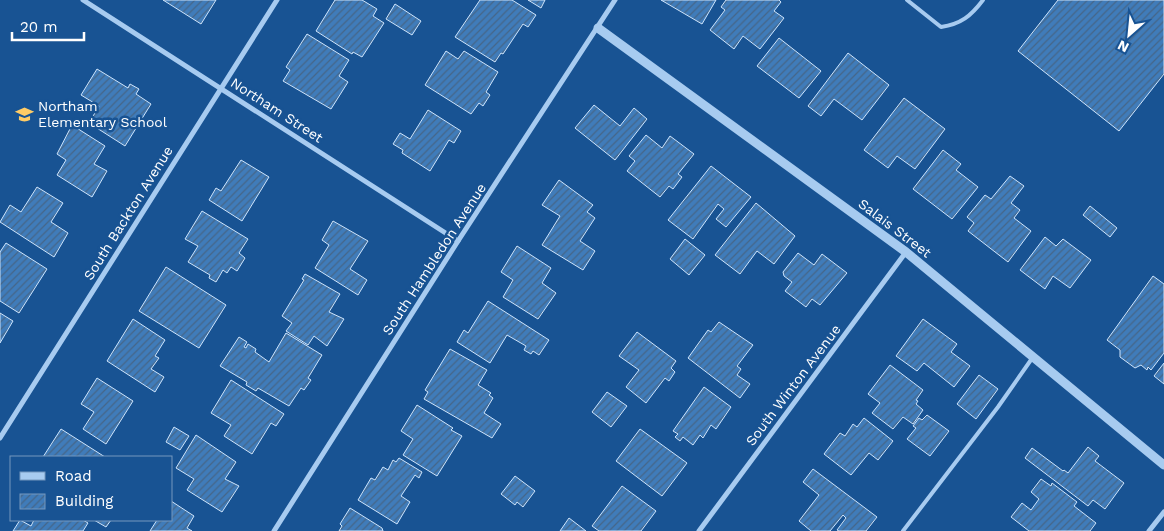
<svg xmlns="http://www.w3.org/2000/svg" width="1164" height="531" font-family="'Work Sans',sans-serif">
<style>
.building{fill:url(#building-hatch);stroke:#cee4fb}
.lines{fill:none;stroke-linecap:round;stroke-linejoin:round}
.service{stroke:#a7cbf0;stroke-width:4}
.minor{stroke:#a7cbf0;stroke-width:5}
.tertiary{stroke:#a7cbf0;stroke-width:9}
.labels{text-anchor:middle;stroke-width:5;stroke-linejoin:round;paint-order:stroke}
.poi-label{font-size:14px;fill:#fff;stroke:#185393;text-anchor:start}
.street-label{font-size:14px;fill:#fff;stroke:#185393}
</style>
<defs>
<pattern id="building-hatch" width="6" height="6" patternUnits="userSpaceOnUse" patternTransform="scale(1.25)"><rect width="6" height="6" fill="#407cba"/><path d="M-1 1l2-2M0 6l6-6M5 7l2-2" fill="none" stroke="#456688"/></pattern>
</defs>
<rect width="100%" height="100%" fill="#185393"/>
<g class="building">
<path d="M163,0H216L201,24Z"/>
<path d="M335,0H362L377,9L373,16L384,23L362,57L353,52L352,54L316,31Z"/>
<path d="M480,0H512L536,15L528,27L523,24L503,54L501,53L495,62L455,37Z"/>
<path d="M528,0H545L541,8Z"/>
<path d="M661,0H716L702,24Z"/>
<path d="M726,0H779L781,2L774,11L784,18L760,49L743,36L734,49L710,30L725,10L721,7Z"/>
<path d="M1058,0H1164V74L1119,131L1018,51Z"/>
<path d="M395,4L421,21L412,35L386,19Z"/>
<path d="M307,34L349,60L339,76L348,82L331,109L283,81L290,70L286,67Z"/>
<path d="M779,38L821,71L799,98L757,66Z"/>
<path d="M446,51L458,59L464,51L498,72L486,92L490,95L483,106L479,103L471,114L425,85Z"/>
<path d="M848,53L889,85L862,120L834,99L821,116L808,106Z"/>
<path d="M97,69L128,88L130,84L139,89L136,94L151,104L125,146L89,123L99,106L81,95Z"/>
<path d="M904,98L945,129L915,169L897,156L888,168L864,150Z"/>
<path d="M594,105L620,126L634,108L647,119L615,160L575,128Z"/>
<path d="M428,110L461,131L454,143L449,140L430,171L402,153L403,150L393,144L400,133L410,139Z"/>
<path d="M72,125L105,146L94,164L107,171L92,197L57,175L66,160L57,154Z"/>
<path d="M646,135L662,148L670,136L694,154L678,174L682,177L673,189L669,186L660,197L627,171L635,161L629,156Z"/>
<path d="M943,150L961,164L956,170L978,187L952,219L913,189Z"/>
<path d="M241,160L269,177L242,221L209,200L216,188L221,191Z"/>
<path d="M711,166L751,197L726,227L716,219L724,209L718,204L693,239L668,220Z"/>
<path d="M1010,176L1024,186L1011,203L1020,210L1014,218L1031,231L1008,262L968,231L974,223L967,217L985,195L991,199Z"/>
<path d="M559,180L593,205L587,212L595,218L580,241L595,251L583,270L542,245L560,216L542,205Z"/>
<path d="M37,187L63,203L51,222L68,233L54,257L0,222L10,205L21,212Z"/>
<path d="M756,203L795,236L774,264L757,251L740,274L715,255Z"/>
<path d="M1090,206L1117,228L1110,237L1083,215Z"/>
<path d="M202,211L248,239L239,253L245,258L237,271L231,267L227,273L223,270L216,282L209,278L210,275L188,262L198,246L185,239Z"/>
<path d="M333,221L368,241L350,269L367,280L358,295L315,268L329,245L322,240Z"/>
<path d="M1045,237L1056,246L1063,239L1091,260L1070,288L1053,276L1045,289L1020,270Z"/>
<path d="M685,239L705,255L689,275L670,259Z"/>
<path d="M6,243L47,269L19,313L0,301V252Z"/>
<path d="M517,246L551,268L542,283L556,293L538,319L503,297L513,280L501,272Z"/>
<path d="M798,253L814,265L822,254L847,273L820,305L812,299L806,307L785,291L792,282L784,276L783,272Z"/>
<path d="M166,267L226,305L199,348L139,311Z"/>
<path d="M305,274L340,294L329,312L344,319L327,346L314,336L308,345L286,331L292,323L282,316L304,280L302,279Z"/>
<path d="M1153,276L1164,284V353L1151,370L1148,367L1147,370L1141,365L1135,368L1120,357V350L1107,340Z"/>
<path d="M488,301L549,340L539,355L533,351L531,354L524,350L526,346L507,335L490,363L457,342L464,330L468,333Z"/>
<path d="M0,313L13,321L0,343Z"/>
<path d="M133,319L165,340L155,356L159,358L151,369L164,377L155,392L107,361Z"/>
<path d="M923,319L957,344L951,352L970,366L954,387L924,363L917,371L896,356Z"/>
<path d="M719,322L753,345L737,366L741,369L737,375L750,384L740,398L688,358L708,330L711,332Z"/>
<path d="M637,332L676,361L671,368L675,372L669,381L665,378L646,403L626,387L639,370L619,356Z"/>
<path d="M286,333L322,355L308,378L311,380L304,390L301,388L289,406L258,388L256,391L246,385L247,382L220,366L239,337L247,342L244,347L246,348L248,344L256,349L255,352L269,362Z"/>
<path d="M450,349L487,370L478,385L491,393L489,395L493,398L484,413L501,424L492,438L424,399L428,392L425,390Z"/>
<path d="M1164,363V384L1154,376Z"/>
<path d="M890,365L923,390L916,400L918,401L916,404L923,410L913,424L903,417L893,429L872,413L880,403L868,394Z"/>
<path d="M979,375L998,389L976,419L957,404Z"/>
<path d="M97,378L133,401L106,444L83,429L94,412L81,404Z"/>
<path d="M231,380L284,414L276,426L271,423L252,454L224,436L231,425L211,413Z"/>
<path d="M704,387L731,407L716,429L711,425L703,438L700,435L693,445L683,437L680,441L675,437L678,434L673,431Z"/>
<path d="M607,392L627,406L611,427L592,412Z"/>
<path d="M417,405L453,428L451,430L462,436L437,476L403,455L413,439L401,431Z"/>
<path d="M927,415L949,431L930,456L907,439L916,428L913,426L919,418L922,420Z"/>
<path d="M864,418L893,441L878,460L869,453L851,475L824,454L840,433L845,436L853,424L857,427Z"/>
<path d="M174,427L189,436L180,450L166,442Z"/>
<path d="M61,429L105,457H43Z"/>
<path d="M640,429L687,463L662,496L616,461Z"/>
<path d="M196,435L236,462L225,479L239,486L222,512L187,490L194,479L176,468Z"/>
<path d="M1088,447L1099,456L1095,461L1124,483L1105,509L1093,500L1088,506L1025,458L1032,448L1063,471L1064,470L1068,473Z"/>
<path d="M399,458L422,472L419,478L415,475L401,496L410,502L397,524L358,500L371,478L375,480L383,467L388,470L393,460L396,462Z"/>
<path d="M813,469L877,517L866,531H839L837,530L846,518L843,515L830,531H811L799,521L819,495L803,482Z"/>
<path d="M515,476L535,491L523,507L517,502L515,505L501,494Z"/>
<path d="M1041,479L1051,486L1052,483L1077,502L1074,506L1096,523L1090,531H1029L1011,517L1022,503L1031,510L1039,499L1031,492Z"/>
<path d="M622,486L656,511L641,531H599L592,526Z"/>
<path d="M171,501L194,516L187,528L192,531H150L157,520H171Z"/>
<path d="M350,508L382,528L383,531H339L342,526L340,524Z"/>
<path d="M569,518L586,531H560Z"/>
<path d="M20,520L31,526L34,520H83L88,523L83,531H13Z"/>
<path d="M94,520H111L106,527Z"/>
</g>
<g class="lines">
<g class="service">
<path d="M907,0L941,27C961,24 971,16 983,0"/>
<path d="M903,531L998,407L1033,357"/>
</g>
<g class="minor">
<path d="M83,0L458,241"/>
<path d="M0,438L277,0"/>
<path d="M274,531L458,241L615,0"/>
<path d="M699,531L906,252"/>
<path d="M1149,531L1164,512"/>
</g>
<path class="tertiary" d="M598,28L906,252L1164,465"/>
</g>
<defs>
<symbol id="school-bare" viewBox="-9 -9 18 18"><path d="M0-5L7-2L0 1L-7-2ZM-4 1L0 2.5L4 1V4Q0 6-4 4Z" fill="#fc6" stroke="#185393" stroke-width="2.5" paint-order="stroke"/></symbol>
</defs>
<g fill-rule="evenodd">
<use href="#school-bare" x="12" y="102" width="25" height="25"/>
</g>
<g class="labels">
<g class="poi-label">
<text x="38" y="111">Northam<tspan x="38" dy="16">Elementary School</tspan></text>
</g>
<g class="street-label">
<text transform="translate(277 110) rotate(33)" y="5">Northam Street</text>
<text transform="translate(128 213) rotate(-58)" y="5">South Backton Avenue</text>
<text transform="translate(895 228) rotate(37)" y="5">Salais Street</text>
<text transform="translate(434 259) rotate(-57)" y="5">South Hambledon Avenue</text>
<text transform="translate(793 385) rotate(-53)" y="5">South Winton Avenue</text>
</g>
</g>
<rect x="10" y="456" width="162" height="65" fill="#185393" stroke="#7498be"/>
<rect x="20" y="472" width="25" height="8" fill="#a7cbf0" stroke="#7498be"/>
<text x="55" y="481" font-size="15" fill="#ffffff">Road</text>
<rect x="20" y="494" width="25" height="15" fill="url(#building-hatch)" stroke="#7498be"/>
<text x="55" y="506" font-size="15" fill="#ffffff">Building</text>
<g transform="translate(1129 35) rotate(207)" stroke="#185393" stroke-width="4" paint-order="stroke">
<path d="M0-4L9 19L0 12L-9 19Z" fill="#ffffff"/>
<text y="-8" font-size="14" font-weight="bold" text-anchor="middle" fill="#ffffff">N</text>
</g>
<path d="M12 32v8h72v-8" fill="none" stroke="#ffffff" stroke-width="2.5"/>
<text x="20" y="32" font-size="15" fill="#ffffff" stroke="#185393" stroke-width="4" paint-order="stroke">20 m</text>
</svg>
